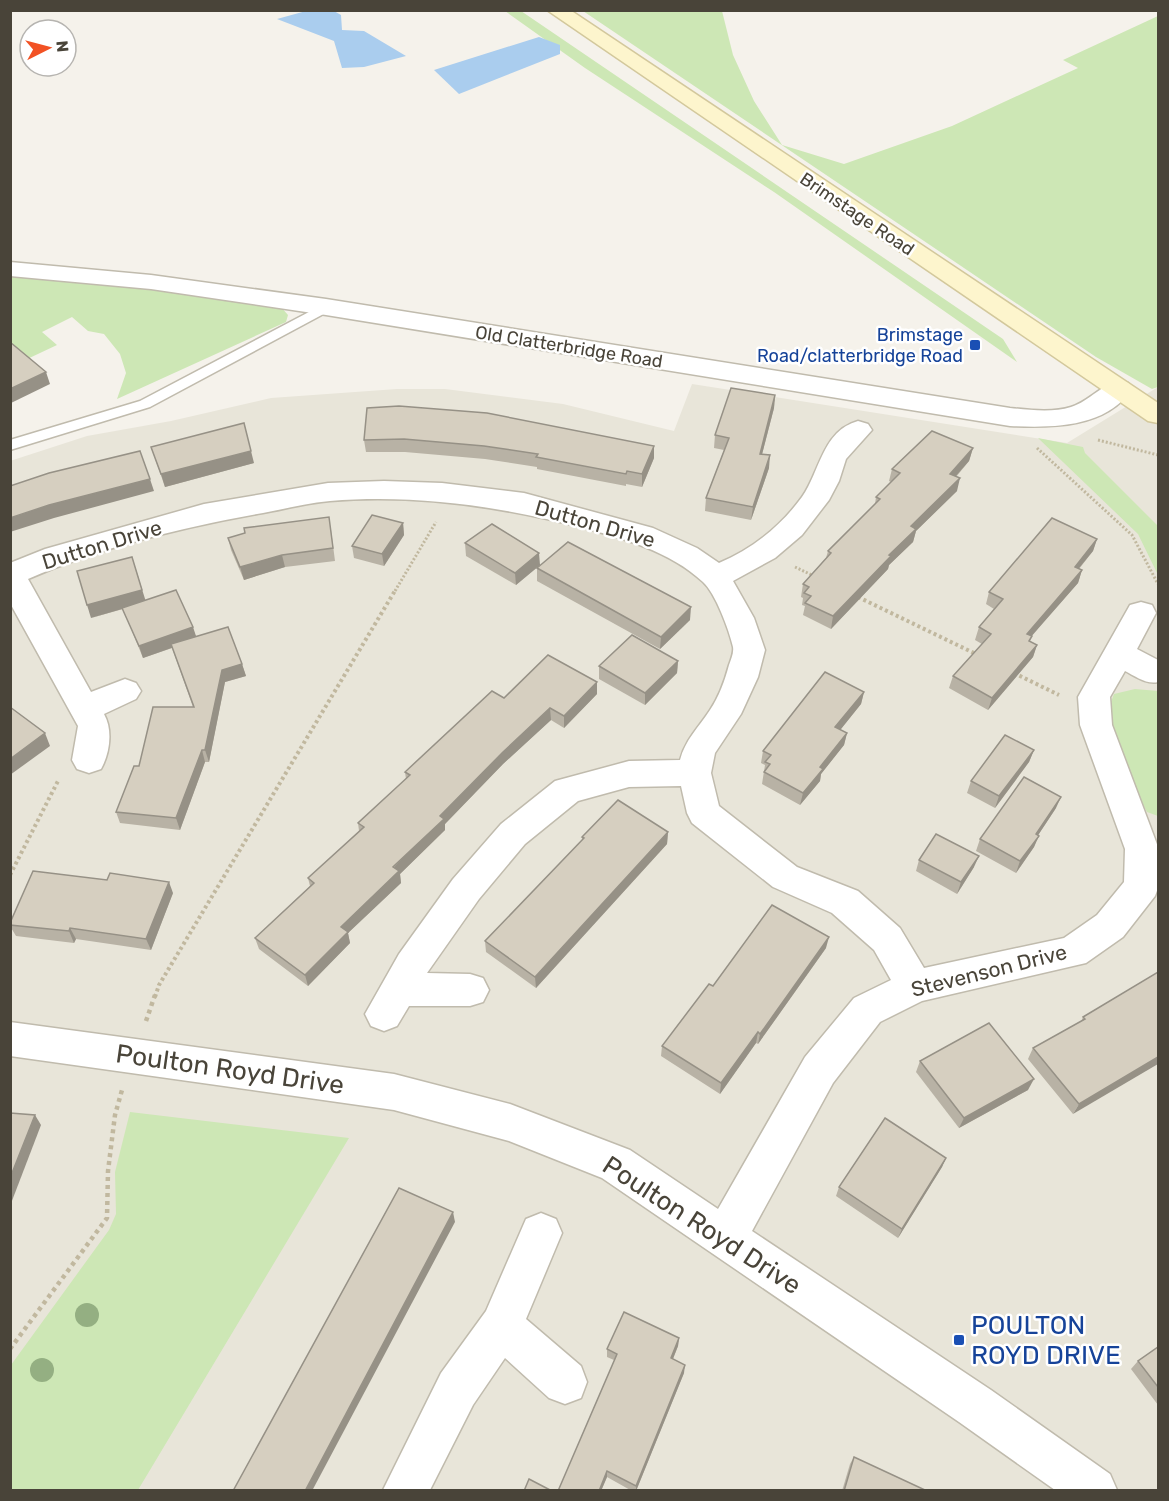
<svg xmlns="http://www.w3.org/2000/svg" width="1169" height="1501" font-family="Rubik,sans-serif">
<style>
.residential{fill:#e8e5d9}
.green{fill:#cde7b5}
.water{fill:#aacdee}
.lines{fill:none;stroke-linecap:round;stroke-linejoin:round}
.lane-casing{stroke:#c0bbad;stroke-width:3}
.street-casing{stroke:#c0bbad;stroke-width:3}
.secondary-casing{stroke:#d3c89c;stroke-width:3}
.path-far2{stroke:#c1b89f;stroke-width:3;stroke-dasharray:2 2;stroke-linecap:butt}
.path-far1{stroke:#c1b89f;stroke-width:4;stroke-dasharray:3 3;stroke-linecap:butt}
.path{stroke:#c1b89f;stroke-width:4.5;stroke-dasharray:4 4;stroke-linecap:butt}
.lane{fill:#fff;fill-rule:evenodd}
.street{fill:#fff;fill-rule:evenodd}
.secondary{fill:#fdf5cd;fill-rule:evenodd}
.tree{fill:#94af82}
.wall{fill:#b8b2a5}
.shaded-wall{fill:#969186}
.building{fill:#d6cfc0;stroke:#969186;stroke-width:1.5}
.transit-dot{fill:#1a4fb4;stroke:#fff;stroke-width:2}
.labels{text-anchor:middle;stroke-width:5;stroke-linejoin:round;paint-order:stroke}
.far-street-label{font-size:18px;fill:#494439;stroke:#fff}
.far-transit-label{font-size:18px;fill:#164399;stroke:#fff;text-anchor:end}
.street-label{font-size:21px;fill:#494439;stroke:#fff}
.near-street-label{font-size:26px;fill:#494439;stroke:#fff}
.near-transit-label{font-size:26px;fill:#164399;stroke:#fff;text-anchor:start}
</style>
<rect width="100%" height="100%" fill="#f5f2eb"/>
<path class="residential" d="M692,384L1067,443L1158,387V1490H11L10,461L87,436L171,421L271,398L397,389H445L563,404L674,431Z"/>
<g class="green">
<path d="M505,11H521L1003,339L1017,362L774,192L585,68Z"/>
<path d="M583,11H722L733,55L754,101L782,145L844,164L952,126L1078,68L1063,60L1158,16V387L1152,389L1096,357Z"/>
<path d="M11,276L183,292L280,306L288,315L286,322L117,399L126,373L120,354L104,334L88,331L72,317L42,332L57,345L23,361L11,350Z"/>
<path d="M1038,438L1083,447L1085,453L1158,526V575L1138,534Z"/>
<path d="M1135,689L1158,691V816L1147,812L1139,797L1106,715L1114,694Z"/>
<path d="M130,1112L349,1138L138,1490H11V1365L109,1230L116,1214L115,1172Z"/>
</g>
<g class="water">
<path d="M306,11H334L341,15L342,30L364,31L406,56L364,67L342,68L334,41L277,19Z"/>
<path d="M539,37L560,45V54L459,94L434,70Z"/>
</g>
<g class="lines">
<defs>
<path id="lane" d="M326,303L333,307L331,310L150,407L10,450V440L140,401Z"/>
<g id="street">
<path d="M10,262L151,275L326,299L1010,408C1030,410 1052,413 1071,407C1092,401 1106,377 1128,383L1132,389C1106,428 1052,428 1010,426L326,315L151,289L10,276Z"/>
<path d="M858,421L868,424L872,430L846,459L839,481L829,500L802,535L775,558L733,581L754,618L765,650L758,677L741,714L715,753L711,773L719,806L797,867L858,891L900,928L924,968L1064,938L1097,915L1124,882L1125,849L1080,725L1078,697L1130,605L1141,602L1152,605L1156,613L1137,649L1158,660V682C1147,685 1135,676 1125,671L1110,697L1112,725L1158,847V888L1155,896L1123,937L1086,963L922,1001L880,1022L833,1083L752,1231L991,1390L1110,1474L1117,1490H1055L959,1422L602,1178L509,1141L394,1110L10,1056V1022L394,1074L510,1104L630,1150L718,1209L805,1057L854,998L891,980L874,950L832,913L773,887L692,823L687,813L681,786L629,787L578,801L525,844L479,899L427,973L470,974L483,978L489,990L483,1002L470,1006H409L397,1026L384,1031L371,1026L365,1014L399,954L453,879L501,824L555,781L629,761L680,760C685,740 699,727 710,710C719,697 725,680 729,665C731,659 734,653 733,647C729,630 716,594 703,582C670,551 622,538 580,527C498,506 414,494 330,501C307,503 285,509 263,513C183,527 102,547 28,579L91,692L125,679L136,683L141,691L136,699L104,714C113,730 110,753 101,769L89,773L77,769L72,760L78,726L10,603V563L45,549L204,504L328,483L384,481L442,483L524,493L653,528L697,548L719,563C752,549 781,526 802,497C820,472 822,431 858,421Z"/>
<path d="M541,1213L556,1219L562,1233L526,1319L581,1366L587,1382L581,1398L565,1404L549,1398L505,1358L473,1405L430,1490H383L441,1373L486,1311L526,1219Z"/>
</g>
<path id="secondary" d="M547,10H570L1158,403V423L1148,421Z"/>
</defs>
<use href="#lane" class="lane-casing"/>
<use href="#street" class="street-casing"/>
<use href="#secondary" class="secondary-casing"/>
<g class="path-far2">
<path d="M1098,440L1158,455"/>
<path d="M1037,448L1132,535L1158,584"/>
<path d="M795,567L816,577"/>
<path d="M395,591L436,522"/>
</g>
<g class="path-far1">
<path d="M858,597L978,655"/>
<path d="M1014,673L1059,695"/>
<path d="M10,875L59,779"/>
<path d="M155,997L159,985L396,589"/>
</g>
<g class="path">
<path d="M146,1021L155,995"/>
<path d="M10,1349L107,1218L108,1171L115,1115L122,1090"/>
</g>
<use href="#lane" class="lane"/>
<use href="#street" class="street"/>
<use href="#secondary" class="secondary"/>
</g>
<g class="tree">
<circle cx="87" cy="1315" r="12"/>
<circle cx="42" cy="1370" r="12"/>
</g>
<g class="wall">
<path d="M775,395L774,408L762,454L769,468L751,520L705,511L706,498L724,450L714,448L715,435Z"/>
<path d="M367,408L654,446V458L642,487L626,484V486L537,469V467L485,459L405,452H366L364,440Z"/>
<path d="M151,447L254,463L165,487Z"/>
<path d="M973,448L969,461L956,477L957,491L916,531L913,542L889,565L888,569L831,629L803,615L805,606L802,605L803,598L801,597L803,584L826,558L828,551L875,504L876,497L891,482L889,481L892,469Z"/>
<path d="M403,523L404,535L384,566L354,558L352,546Z"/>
<path d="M244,528L331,530L335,561L285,567L244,580L231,550L228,538L245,533Z"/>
<path d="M1097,539L1093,551L1079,569L1082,570L1078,583L1031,636L1030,641L1037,645L1033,657L988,710L949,688L953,676L982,644L975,640L979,627L994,609L986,604L989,592Z"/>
<path d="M465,543L540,565L516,585L466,556Z"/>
<path d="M537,568L690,620L660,649L537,581Z"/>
<path d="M145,600L196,636L242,664L246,676L225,682L209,762H205L180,830L120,823L116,812L139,766L193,707L172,648L143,658L123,609L91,618Z"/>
<path d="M678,661L677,673L645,705L599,679V666Z"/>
<path d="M597,682V694L564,728L551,720L503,764L445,824V830L400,874L401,883L348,933L350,943L308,986L259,949L255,938L310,886L308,878L359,831L358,823L406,779L405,772L504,698Z"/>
<path d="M864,692L861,704L840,730L847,733L844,745L821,774L820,781L800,805L762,784L765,765L761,763L763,751Z"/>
<path d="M1034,750L1029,762L995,808L967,793L971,781Z"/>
<path d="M1056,808L1038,835L1034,847L1016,873L976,851L980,839Z"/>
<path d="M668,832L667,844L536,988L486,952L485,941L582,840V837Z"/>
<path d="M919,860L974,867L957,894L916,871Z"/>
<path d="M173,893L151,950L76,939L74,943L16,936L10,926V923Z"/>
<path d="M826,948L758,1044L756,1043L720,1094L661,1056L662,1046L713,986Z"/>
<path d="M1158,972L1073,1114L1028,1059L1033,1048L1081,1022L1083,1017Z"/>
<path d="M920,1061L1028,1090L959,1128L916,1072Z"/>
<path d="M946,1158L942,1167L898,1238L836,1196L839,1187Z"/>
<path d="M679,1338L678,1346L673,1359L684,1373L636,1491H632L607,1477L601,1491L614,1360L607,1357V1349Z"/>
<path d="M1158,1347V1405L1131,1369L1138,1361Z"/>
<path d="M854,1457L925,1491H842L850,1464Z"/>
</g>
<g class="shaded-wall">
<path d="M46,372L50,384L11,403L10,401V389Z"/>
<path d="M775,395L774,408L759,466L760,454Z"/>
<path d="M654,446V458L642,487V474Z"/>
<path d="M973,448L969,461L947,486L950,474Z"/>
<path d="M251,451L254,463L165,487L161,474Z"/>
<path d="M770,455L769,468L751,520L753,507Z"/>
<path d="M960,478L957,491L916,531L913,542L889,565L888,569L831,629L833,616L889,555L911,526Z"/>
<path d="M150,479L154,491L54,518L10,532V518L49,505Z"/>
<path d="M403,523L404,535L384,566L382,554Z"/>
<path d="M1097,539L1093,551L1070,579L1075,567Z"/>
<path d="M539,553L540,565L516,585L515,573Z"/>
<path d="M282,555L285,567L244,580L240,567Z"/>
<path d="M132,557L146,602L91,618L87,605Z"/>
<path d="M1082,570L1078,583L1023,646L1027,634Z"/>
<path d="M691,607L690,620L660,649L661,637Z"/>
<path d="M193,627L197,639L143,658L139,646Z"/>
<path d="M1037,645L1033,657L988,710L992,698Z"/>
<path d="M678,661L677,673L645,705V693Z"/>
<path d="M242,664L246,676L225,682L209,762L205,750L222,670Z"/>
<path d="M597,682V694L564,728V716Z"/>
<path d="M864,692L861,704L833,739L835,727Z"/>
<path d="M550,708L551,720L503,764L445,824V830L400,874L401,883L348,933L350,943L308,986L305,975L341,927L440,816L503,752Z"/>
<path d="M45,733L50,746L10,775V759Z"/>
<path d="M847,733L844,745L821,774L820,781L800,805L803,793L820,767Z"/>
<path d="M202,750L205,762L180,830L176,818Z"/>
<path d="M1034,750L1029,762L995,808L999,796Z"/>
<path d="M1061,797L1056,808L1031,846L1036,834Z"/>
<path d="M668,832L667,844L536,988L535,977Z"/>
<path d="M1039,836L1034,847L1016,873L1020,861Z"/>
<path d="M979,856L974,867L957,894L961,882Z"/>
<path d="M169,882L173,893L151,950L146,939Z"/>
<path d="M70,928L76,939L74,943L69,931Z"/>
<path d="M829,937L826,948L758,1044L760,1034Z"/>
<path d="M758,1032L756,1043L720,1094L721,1083Z"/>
<path d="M1158,1057V1064L1073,1114L1079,1104Z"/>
<path d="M1034,1079L1028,1090L959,1128L964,1118Z"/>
<path d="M35,1115L41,1125L10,1206V1178Z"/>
<path d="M946,1158L942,1167L898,1238L902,1229Z"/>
<path d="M453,1212L455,1222L312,1491H305Z"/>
<path d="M679,1338L678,1346L670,1366L671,1358Z"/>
<path d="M685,1365L684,1373L636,1491V1486Z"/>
<path d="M607,1471V1477L601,1491H599Z"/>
</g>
<g class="building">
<path d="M10,342L46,372L10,389Z"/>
<path d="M731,388L775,395L760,454L770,455L753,507L706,498L729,438L715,435Z"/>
<path d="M399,406L487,413L654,446L642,474L627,471L626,474L536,457L538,454L484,446L404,439L364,440L367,408Z"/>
<path d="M244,423L251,451L161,474L151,447Z"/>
<path d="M932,431L973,448L950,474L960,478L911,526L916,529L889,555L891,556L833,616L805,603L811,596L804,593L809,587L803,584L831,553L828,551L880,499L876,497L900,473L892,469Z"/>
<path d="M140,451L150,479L49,505L10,518V486L49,473Z"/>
<path d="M372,515L403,523L382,554L352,546Z"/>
<path d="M329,517L333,548L282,555L240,567L228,538L245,533L244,528Z"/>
<path d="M1052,518L1097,539L1075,567L1082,570L1027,634L1032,636L1029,641L1037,645L992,698L953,676L991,634L979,627L1003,599L989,592Z"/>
<path d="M492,524L539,553L515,573L465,543Z"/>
<path d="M568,542L691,607L661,637L537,568Z"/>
<path d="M132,557L142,590L87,605L77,571Z"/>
<path d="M176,590L193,627L139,646L122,608Z"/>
<path d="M228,627L242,664L222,670L205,750H202L176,818L116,812L134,766H139L153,707H194L171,644Z"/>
<path d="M632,635L678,661L645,693L599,666Z"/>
<path d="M548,655L597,682L564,716L550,708L503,752L440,816L444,819L393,867L399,871L341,927L348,932L305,975L255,938L314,883L308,878L364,827L358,823L410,775L405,772L492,691L504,698Z"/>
<path d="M825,672L864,692L835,727L847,733L820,767L823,769L803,793L764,772L770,764L765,762L771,755L763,751Z"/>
<path d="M10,707L45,733L10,759Z"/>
<path d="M1005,735L1034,750L999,796L971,781Z"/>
<path d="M1024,777L1061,797L1036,834L1039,836L1020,861L980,839Z"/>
<path d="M618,800L668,832L535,977L485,941L584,838L582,837Z"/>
<path d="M936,834L979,856L961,882L919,860Z"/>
<path d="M33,871L107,880L110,873L169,882L146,939L70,928L69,931L10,925V923Z"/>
<path d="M772,905L829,937L760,1034L758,1032L721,1083L662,1046L709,984L713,986Z"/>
<path d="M1158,972V1057L1079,1104L1033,1048L1085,1019L1083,1017Z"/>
<path d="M989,1023L1034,1079L964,1118L920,1061Z"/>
<path d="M10,1113L35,1115L10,1178Z"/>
<path d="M885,1118L946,1158L902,1229L839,1187Z"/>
<path d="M399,1188L453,1212L305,1491H233Z"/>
<path d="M624,1312L679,1338L671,1358L685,1365L636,1486L607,1471L599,1491H558L617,1354L607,1349Z"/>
<path d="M1158,1347V1387L1138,1361Z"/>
<path d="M854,1457L925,1490V1491H844Z"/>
<path d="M529,1479L552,1491H524Z"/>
</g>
<g class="transit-dot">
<rect x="969" y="339" width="12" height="12" rx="3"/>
<rect x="953" y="1334" width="12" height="12" rx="3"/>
</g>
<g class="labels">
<g class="far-street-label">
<text transform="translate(857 214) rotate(34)" y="6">Brimstage Road</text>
<text transform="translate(569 347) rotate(9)" y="6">Old Clatterbridge Road</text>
</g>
<g class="far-transit-label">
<text x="963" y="341">Brimstage<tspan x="963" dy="21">Road/clatterbridge Road</tspan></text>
</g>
<g class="street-label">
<text transform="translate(595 524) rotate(16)" y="7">Dutton Drive</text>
<text transform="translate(102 545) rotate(-17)" y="7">Dutton Drive</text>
<text transform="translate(989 971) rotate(-14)" y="7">Stevenson Drive</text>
</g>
<g class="near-street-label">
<text transform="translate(230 1069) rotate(8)" y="9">Poulton Royd Drive</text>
<text transform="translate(702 1225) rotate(33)" y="9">Poulton Royd Drive</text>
</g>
<g class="near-transit-label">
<text x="971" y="1334">POULTON<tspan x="971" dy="30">ROYD DRIVE</tspan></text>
</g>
</g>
<rect width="1169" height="1501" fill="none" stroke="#494439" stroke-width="24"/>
<g transform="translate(48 48) rotate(84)"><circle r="28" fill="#ffffff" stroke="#b6b4b0" stroke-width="1.5"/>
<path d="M0-4.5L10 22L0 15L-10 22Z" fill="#f25224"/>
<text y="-9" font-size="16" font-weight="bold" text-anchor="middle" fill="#494439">N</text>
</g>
</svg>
